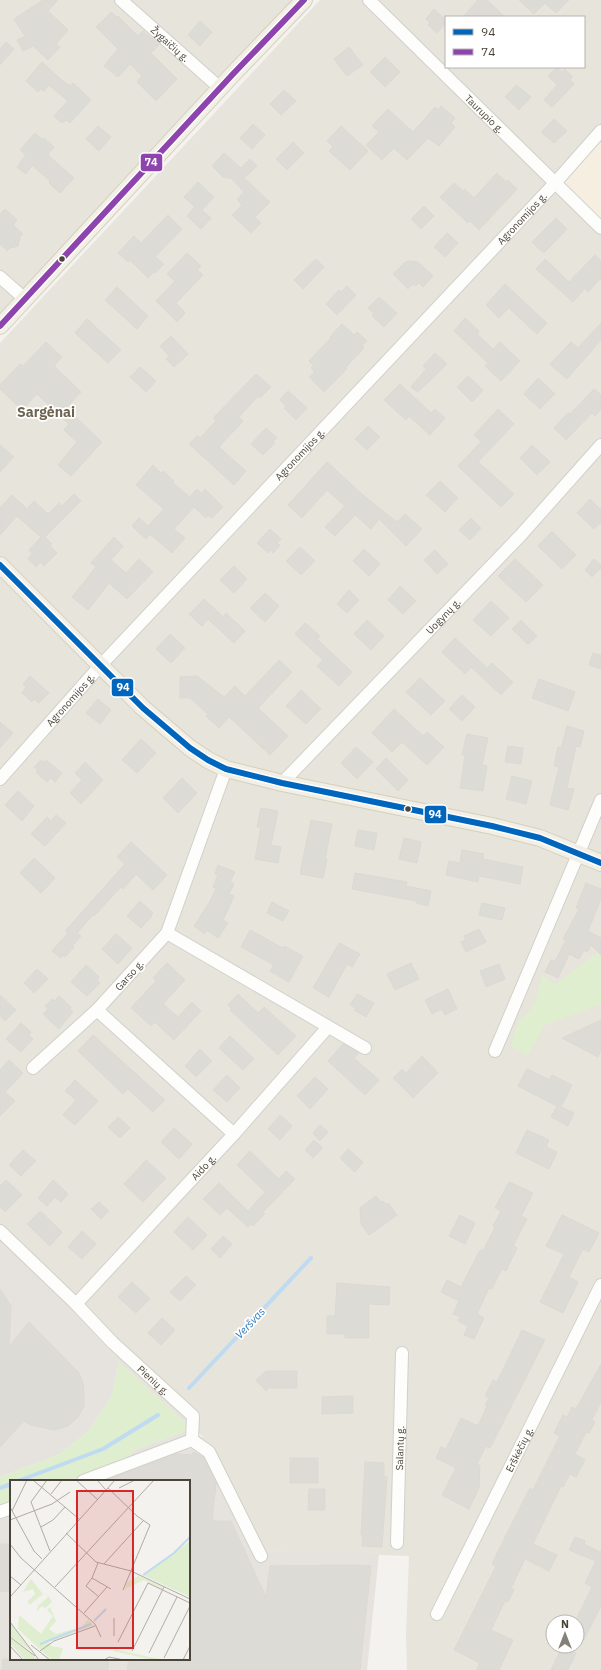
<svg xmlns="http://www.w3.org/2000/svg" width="601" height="1670" font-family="'IBM Plex Sans',sans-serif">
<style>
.residential{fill:#e7e4db;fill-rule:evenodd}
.commercial{fill:#f5eee1}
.industrial{fill:#e6e2dd}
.green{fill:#dfeece}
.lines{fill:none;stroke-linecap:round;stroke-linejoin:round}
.stream{stroke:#bedbf2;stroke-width:4}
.building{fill:#dddbd6;stroke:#dcd9d3}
.minor-casing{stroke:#d1d0cb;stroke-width:14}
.major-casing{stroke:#d5cfbb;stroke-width:18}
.minor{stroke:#fdfdfc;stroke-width:12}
.major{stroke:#f2efe6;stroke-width:16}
.bus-1-casing{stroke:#fff;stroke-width:9}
.bus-2-casing{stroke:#fff;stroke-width:9}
.bus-1{stroke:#0065bd;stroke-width:6}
.bus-2{stroke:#8e44ad;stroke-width:6}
.bus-dot{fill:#4b4438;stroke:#fff;stroke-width:1.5}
.labels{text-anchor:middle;stroke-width:3.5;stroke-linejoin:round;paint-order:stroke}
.street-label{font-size:10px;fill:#4b4438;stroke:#fff}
.water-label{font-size:11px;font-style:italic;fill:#2d79bb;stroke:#fff}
.district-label{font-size:14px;font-weight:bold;fill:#6e634f;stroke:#fff}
.inset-river{fill:none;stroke:#bedbf2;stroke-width:2}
.inset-road{fill:none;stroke:#b0aca5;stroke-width:1}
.view{fill:#d62828;fill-opacity:0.15;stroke:#d62828;stroke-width:2}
.inset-edge{fill:none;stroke:#4b4438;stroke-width:2}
.line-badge{stroke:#fff;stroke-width:1.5}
.badge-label{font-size:11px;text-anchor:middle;font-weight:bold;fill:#fff}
</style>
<rect width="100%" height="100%" fill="#f3f2ee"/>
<g class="residential">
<path d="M0,0H294L0,313Z"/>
<path d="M320,0H601V1670H407L406,1635L409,1556L262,1551L205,1438L186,1424L119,1362L54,1289L0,1240V343ZM446,17H584V67H446ZM553,1622H577V1646H553Z"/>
</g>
<path class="commercial" d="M601,131V228L555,182Z"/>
<g class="industrial">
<path d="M0,1240L54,1289L119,1362L112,1396L89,1430L60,1454L0,1477Z"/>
<path d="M186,1431L205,1438L262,1551L379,1554L367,1670H0V1505L11,1501V1659H189V1481H69L129,1460L132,1451Z"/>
</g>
<g class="green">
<path d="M598,952L601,955V1004L545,1025L528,1055L511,1047L518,1021C536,1010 537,994 542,975L555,985Z"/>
<path d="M119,1362L186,1424V1431L132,1451L129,1460L69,1481H11V1501L0,1505V1477L60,1454L89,1430L112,1396Z"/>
</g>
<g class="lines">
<g class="stream">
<path d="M189,1388L311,1258"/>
<path d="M18,1481L103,1449L158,1415"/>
<path d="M0,1488L11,1484"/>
</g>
</g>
<g class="building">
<path d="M43,0H58L48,11L68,30L56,44L60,47L48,60L33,46L23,51L17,40L25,36L14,19Z"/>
<path d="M478,0H487L505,17H463Z"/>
<path d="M519,0H569L556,13L545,3L534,14Z"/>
<path d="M434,9L446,20V23L437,33L428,25L430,22L426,19Z"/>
<path d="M111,12L117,17L118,16L138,36L143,31L159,45L151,53L177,79L156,101L137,82L142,76L130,64L118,77L104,66L118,49L96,27Z"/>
<path d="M200,21L212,32L200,46L188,35Z"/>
<path d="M6,42L14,49L0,65V49Z"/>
<path d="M349,47L363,65L347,76L334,59Z"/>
<path d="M385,57L400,72L385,87L370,72Z"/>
<path d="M42,62L64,82L71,86L73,83L91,100L70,123L66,120L62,123L54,116L68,101L49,85L44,91L41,89L38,92L26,81Z"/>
<path d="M557,67L562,72L565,69L573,77L570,80L574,84L552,107L544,100L557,85L548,76Z"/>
<path d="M516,85L531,97L519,110L505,97Z"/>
<path d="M284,90L296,101L281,115L270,104Z"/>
<path d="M441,106L455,118L451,123L455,127L439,146L428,138L407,160L394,148L382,160L366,145L379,132L372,126L388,109L413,132L435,107L439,110Z"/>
<path d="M554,119L567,131L554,143L541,132Z"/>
<path d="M253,124L265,135L252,149L240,138Z"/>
<path d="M98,126L111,137L99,151L86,139Z"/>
<path d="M341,126L368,151L350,170L329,151L333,147L327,141Z"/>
<path d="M35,133L43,140L44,138L54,147L48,154L49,156L74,178L60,193L49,183L50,181L32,165L26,174L17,167L26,155L20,150Z"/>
<path d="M293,142L304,153L287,170L276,159Z"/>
<path d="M224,153L241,168L250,159L257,166L244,178L270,202L255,217L261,223L251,233L232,215L242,205L237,199L244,192L230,177L228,179L225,176L224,178L212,166Z"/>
<path d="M497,173L506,182L508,180L517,189L479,230L470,221L468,223L440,197L454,183L463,191L465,189L474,198Z"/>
<path d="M198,182L214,197L202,210L211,218L201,229L187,216L195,207L184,197Z"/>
<path d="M424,206L434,216L421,229L411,219Z"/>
<path d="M5,209L17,220L13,225L23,234L20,237L18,246L10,248L7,251L0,244V214Z"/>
<path d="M168,215L182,229L155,257L164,264L155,273L154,272L148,278L130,260L128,262L118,253L134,236L141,243Z"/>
<path d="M556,218L567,229L544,253L532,242Z"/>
<path d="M447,233L458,243L445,257L434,247Z"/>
<path d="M187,253L201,266L197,270L203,275L176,303L185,313L177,322L156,301L175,281L167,274Z"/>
<path d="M595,255L601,261V278L588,292L585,288L573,302L536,269L545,259L569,282Z"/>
<path d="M316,259L324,267L303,289L294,280Z"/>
<path d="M409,261L418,262L433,276L423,287L419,283L416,286L413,284L408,289L393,274L405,262Z"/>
<path d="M505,284L547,323L537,334L509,308L499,318L486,305Z"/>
<path d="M347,286L356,295L337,315L326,304L339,290L341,292Z"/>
<path d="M117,287L148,316L137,329L105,300Z"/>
<path d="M379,297L397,313L384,327L372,316L374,313L368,308Z"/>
<path d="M465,318L479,331L477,334L493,349L500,342L520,361L501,381L485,366L488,363L454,331Z"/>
<path d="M87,319L121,350L108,363L75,333Z"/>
<path d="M601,323V340L567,379L550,364L571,342L578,348Z"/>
<path d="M342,324L354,335L357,332L367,341L362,345L364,348L346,367L347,369L324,392L309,377L315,372L311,368L314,365L309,361L331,338L330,337Z"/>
<path d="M171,336L188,354L174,367L166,359L169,356L160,346Z"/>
<path d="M46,342L62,357L54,366L81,392L66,408L102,442L71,476L58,465L77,442L64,430L69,424L37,394L22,410L0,389V385L20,364L23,366Z"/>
<path d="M435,353L447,364L418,392L411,387L426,369L423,366Z"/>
<path d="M140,367L156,381L146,392L130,377Z"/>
<path d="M256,374L271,387L260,398L258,396L239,417L243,421L219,447L246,471L234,485L189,444L197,436L200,438L216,421L213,418Z"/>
<path d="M468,376L483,390L472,402L457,387Z"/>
<path d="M538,378L555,394L540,409L524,394Z"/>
<path d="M400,384L431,413L435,409L445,418L430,435L409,416L406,420L384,400Z"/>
<path d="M594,389L601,395V409L595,416L592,413L566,440L554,428L568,413L570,414Z"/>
<path d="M288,391L307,408L296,420L284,408L286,406L280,400Z"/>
<path d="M498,409L514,424L478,462L514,494L501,507L458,466L481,442L474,435Z"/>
<path d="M368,426L380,437L367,450L355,439Z"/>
<path d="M266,428L277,438L273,441L275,443L263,455L251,444Z"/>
<path d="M0,445L14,457L0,472Z"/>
<path d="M532,445L550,462L537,475L520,458Z"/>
<path d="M327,462L363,495L397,522L405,514L422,529L406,546L379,519L371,529L355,515L335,536L325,527L345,506L327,490L302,518L288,505Z"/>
<path d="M153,465L161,473L163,471L174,481L173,483L190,497L197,489L201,493L205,489L223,507L212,518L208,515L206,518L194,507L174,529L185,538L172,553L150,534L146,539L132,526L139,518L148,526L164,509L136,485Z"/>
<path d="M440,481L458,498L445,512L426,495Z"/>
<path d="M74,494L81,501L45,537L52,544L50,546L57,553L44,566L40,562L36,567L28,559L32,554L29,550L41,537L17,516L0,535V508L12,495L27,509L34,501L48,514L59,503L62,506Z"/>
<path d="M590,499L601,510V522L594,529L577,513Z"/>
<path d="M471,518L481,528L470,540L459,530Z"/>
<path d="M270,529L281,539L277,543L280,545L273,553L270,550L268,553L257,543Z"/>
<path d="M552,531L576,555L562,569L538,546Z"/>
<path d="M114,537L123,546L111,560L126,573L139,559L153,572L127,599L109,583L88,610L72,597L96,567L91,563Z"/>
<path d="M300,547L315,561L301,575L286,561Z"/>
<path d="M364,549L380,564L369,576L353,561Z"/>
<path d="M435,550L448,564L437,574L424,560Z"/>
<path d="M515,559L543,585L526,602L498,576Z"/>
<path d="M594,559L601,565V568L592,577L585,570Z"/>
<path d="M234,566L247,579L234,593L220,580Z"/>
<path d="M400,586L416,601L403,614L388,600Z"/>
<path d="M349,590L359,600L347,613L337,604Z"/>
<path d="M265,593L279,606L265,622L250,608Z"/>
<path d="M204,599L223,617L226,613L245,631L234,643L208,619L202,626L189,614Z"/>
<path d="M491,601L509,618L491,636L473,620Z"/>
<path d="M367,620L384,636L371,650L354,634Z"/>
<path d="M521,620L537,636L528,645L512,629Z"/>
<path d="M305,623L320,636L317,639L352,672L339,686L317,666L323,660L295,634Z"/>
<path d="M170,634L185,648L171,663L156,649Z"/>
<path d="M455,638L487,668L492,663L513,682L501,695L471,667L465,674L442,652Z"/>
<path d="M593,653L601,655V669L589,665Z"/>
<path d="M279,660L292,672L258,708L288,736L270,755L229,717L219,728L206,716L208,714L190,698H180V677L197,676L224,697L235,686L245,696Z"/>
<path d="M30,676L49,693L39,703L34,699L32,702L22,693L26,687L23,684Z"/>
<path d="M420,678L445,701L431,715L406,692Z"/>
<path d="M539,679L575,692L568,711L532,698Z"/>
<path d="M301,690L321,709L306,724L286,706Z"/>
<path d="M462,695L475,707L462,721L449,709Z"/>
<path d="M98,699L111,710L100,724L86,713Z"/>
<path d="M394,709L423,736L427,732L444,747L427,765L402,742L392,752L372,733Z"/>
<path d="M0,722L13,733L0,748Z"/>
<path d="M567,726L584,731L580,747L576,746L567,788L574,789L568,810L550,805L559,767L554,766L558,747L561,748Z"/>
<path d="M467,734L488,738L482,765L487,766L483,791L460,788L465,755H462Z"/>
<path d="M141,739L156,753L137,773L122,760Z"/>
<path d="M508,746L523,748L521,764L505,762Z"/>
<path d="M356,747L373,762L357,779L341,763Z"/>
<path d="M386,758L408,780L398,791L376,769Z"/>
<path d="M41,760L44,762L46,760L62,773L55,782L51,778L47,782L36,772L38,770L34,767Z"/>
<path d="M85,762L103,780L81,804L70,793L82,780L75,773Z"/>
<path d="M512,776L532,781L526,804L506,799Z"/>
<path d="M182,778L197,793L178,813L163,798Z"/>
<path d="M18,791L34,806L22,821L5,805Z"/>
<path d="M261,808L278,811L271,845L281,847L278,863L255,859L261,827H257Z"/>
<path d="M56,815L66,823L45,846L31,834L47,817L51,821Z"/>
<path d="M311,820L332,824L325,859H327L323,878L300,874Z"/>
<path d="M358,830L377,833L374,850L355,846Z"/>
<path d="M404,838L421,842L417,863L399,859Z"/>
<path d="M131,842L167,875L153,890L136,874L123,889L121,887L94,916L93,915L77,933L81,936L72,946L74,947L65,957L63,955L61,958L52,951L68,933L65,931L125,864L117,857Z"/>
<path d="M462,850L484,854L483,859L523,867L520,884L479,876L478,882L446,875L449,861L460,863Z"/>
<path d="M34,858L55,878L41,893L20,873Z"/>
<path d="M218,865L235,872L230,882L234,884L229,894L234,896L223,920L228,923L218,938L207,930L205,934L194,926L209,903L216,889L213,887L218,875L215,874Z"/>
<path d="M355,873L407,882L406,886L431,891L428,906L416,903V901L352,889Z"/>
<path d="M586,883L601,889V899L588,931L601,938V955L591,945L587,952L584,950L579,959L569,954L558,978L545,972L551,960L555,961L566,940L563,939L579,909L576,908Z"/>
<path d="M140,901L153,913L151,915L152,916L141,928L127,916Z"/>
<path d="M272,902L289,911L283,921L267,913Z"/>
<path d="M482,903L505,908L502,920L479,915Z"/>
<path d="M479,929L486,942L466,952L461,942L466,940L464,936Z"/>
<path d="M250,930L283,948L284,946L303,956L289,982L270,971L274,965L241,947Z"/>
<path d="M116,934L132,948L118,964L102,949Z"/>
<path d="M339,943L360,954L352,967L347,964L329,997L313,988Z"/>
<path d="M167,963L185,980L163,1004L178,1017L192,1002L201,1011L174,1040L155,1022L151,1026L131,1008L156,981L153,978Z"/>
<path d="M411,963L419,979L395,990L387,974Z"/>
<path d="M499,964L505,979L486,987L480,971Z"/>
<path d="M86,965L99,977L97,980L100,983L87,996L71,982Z"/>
<path d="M37,969L48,979L34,993L24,983Z"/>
<path d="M448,989L457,1009L445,1015L442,1009L432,1014L425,1000Z"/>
<path d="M238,994L258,1013L264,1007L296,1036L278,1055L230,1010L232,1009L228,1005Z"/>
<path d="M357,994L374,1003L366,1017L354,1010L356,1008L350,1005Z"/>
<path d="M0,995L16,1010L5,1021L0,1016Z"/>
<path d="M59,996L71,1007L70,1009L73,1012L59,1029L43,1014L48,1009L45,1006L52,999L55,1001Z"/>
<path d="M601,1020V1050L598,1057L562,1038Z"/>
<path d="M21,1023L31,1032L29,1035L33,1039L21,1052L6,1039Z"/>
<path d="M93,1035L165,1100L153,1112L128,1089L123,1094L78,1051Z"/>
<path d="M230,1036L254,1059L243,1070L219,1048Z"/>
<path d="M343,1044L359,1053L354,1058L379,1080L365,1095L328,1061Z"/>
<path d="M200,1049L212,1061L196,1077L185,1066Z"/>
<path d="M422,1056L438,1073L413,1098L393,1078L402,1069L406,1073Z"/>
<path d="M9,1060L23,1073L5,1092L15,1101L0,1116V1070Z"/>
<path d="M527,1069L550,1080L552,1075L572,1085L561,1107L574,1113L568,1126L551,1117L557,1106L518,1086Z"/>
<path d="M227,1075L240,1088L227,1102L213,1090Z"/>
<path d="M315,1077L328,1089L310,1109L297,1096Z"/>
<path d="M75,1080L98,1101L75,1125L63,1115L76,1100L65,1091Z"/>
<path d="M280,1115L292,1126L280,1140L268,1129Z"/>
<path d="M118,1117L130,1128L120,1138L108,1127Z"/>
<path d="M320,1125L328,1132L320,1141L313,1133Z"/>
<path d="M174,1128L192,1144L179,1159L161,1142Z"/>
<path d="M527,1130L549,1140L546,1147L557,1152L549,1169L516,1153Z"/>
<path d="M314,1140L323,1148L313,1158L305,1150Z"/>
<path d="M348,1149L363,1162L355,1172L340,1158Z"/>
<path d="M23,1150L36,1161L21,1176L9,1165Z"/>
<path d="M250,1151L279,1179L286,1171L295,1179L263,1212L265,1214L253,1226L251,1224L248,1227L227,1208L220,1215L203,1199L219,1183L248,1211L265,1192L237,1165Z"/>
<path d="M146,1160L166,1178L143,1202L124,1184Z"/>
<path d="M6,1180L22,1195L5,1212L0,1207V1186Z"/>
<path d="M53,1180L68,1194L61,1202L55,1197L47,1206L38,1198Z"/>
<path d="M509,1182L533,1193L521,1216L527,1219L513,1246L517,1248L506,1271L502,1269L492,1289L489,1288L477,1314L484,1318L474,1339L464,1335L468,1326L458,1321L460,1317L453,1314L459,1301L441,1292L447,1280L461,1287L480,1250L483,1251L495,1227L493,1226L501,1211L495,1208Z"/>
<path d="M376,1196L381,1202L383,1201L386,1205L388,1203L397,1215L369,1235L361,1224L360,1208Z"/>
<path d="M99,1202L109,1211L101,1219L91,1209Z"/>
<path d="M40,1211L62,1232L50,1246L27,1224Z"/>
<path d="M460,1215L475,1223L465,1244L449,1236Z"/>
<path d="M562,1215L599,1233L589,1252L583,1249L569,1277L578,1282L563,1313L540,1302L564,1254L546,1246Z"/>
<path d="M188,1217L207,1235L193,1250L174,1232Z"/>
<path d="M82,1231L96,1244L82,1259L68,1247Z"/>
<path d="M223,1236L232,1244L220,1258L211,1249Z"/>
<path d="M186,1276L196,1285L180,1301L170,1292Z"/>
<path d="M132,1282L150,1299L136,1313L118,1297Z"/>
<path d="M337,1283L390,1287L389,1305L369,1304V1338H345V1334H327V1316H335Z"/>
<path d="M0,1289L11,1306L9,1347L29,1322L79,1373L83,1383L84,1395V1406L78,1417L68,1426L54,1430L31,1425L24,1421L0,1447Z"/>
<path d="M162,1318L175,1330L161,1345L148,1333Z"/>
<path d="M522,1330L545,1340L490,1448L486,1446L477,1464L480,1466L479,1488L469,1509L442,1495L456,1468L436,1458L441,1447L446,1449L461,1418L478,1426L487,1406L485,1405L489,1398L485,1396L493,1380L497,1382Z"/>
<path d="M601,1364V1402L592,1420L595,1422L589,1433L586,1432L575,1454L585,1460L576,1477L570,1474L563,1487L561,1486L533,1544L557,1555L549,1571L525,1559L511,1588L514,1590L508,1602L505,1601L491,1630L513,1640L499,1670H476L480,1663L454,1650L496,1566L492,1564L507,1533L530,1488L533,1490L560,1436L554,1433L563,1415L567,1417L572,1407L576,1409Z"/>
<path d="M266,1371H297V1388H269L266,1391L256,1380Z"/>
<path d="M353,1396V1413L322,1414V1397Z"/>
<path d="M193,1452L203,1457L216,1483L212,1521H231L266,1597L270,1566L358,1565L371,1566L360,1670H127L129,1659H189V1495L190,1481H104L177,1454L193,1455Z"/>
<rect x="290" y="1458" width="28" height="25"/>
<path d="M365,1462L384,1463V1477H387L382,1547L362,1546L363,1535H361Z"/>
<path d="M309,1489H325V1510H308Z"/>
<path d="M575,1537L585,1541L584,1544L600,1552L601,1551V1606L584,1640L577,1636V1618L592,1587L585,1583L596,1561L569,1550Z"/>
<path d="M0,1544H11V1592L0,1591Z"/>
<path d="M562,1647L576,1653L568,1670H551Z"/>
<path d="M3,1659H109L108,1670H2Z"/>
</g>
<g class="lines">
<defs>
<g id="minor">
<path id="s1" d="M121,0L220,88"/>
<path id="s2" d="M369,0L601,228"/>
<path d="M0,277L25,299"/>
<path d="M226,769L167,933L97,1010L234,1134"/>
<path id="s3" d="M0,779L100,666L555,183L601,131"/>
<path id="s4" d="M282,783L520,536L601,445"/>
<path d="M167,933L365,1048"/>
<path d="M495,1051L601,800"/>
<path d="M33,1068L97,1010"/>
<path id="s5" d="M0,1231L76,1304L113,1343L193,1416L192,1440L209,1452L261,1556"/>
<path id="s6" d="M76,1304L234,1134L328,1027"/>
<path d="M83,1481L192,1440"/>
<path d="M0,1512L11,1508"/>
<path id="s7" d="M397,1543L402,1353"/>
<path id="s8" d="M437,1614L601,1285"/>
</g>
<g id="major">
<path d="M0,326L233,74L304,0"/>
<path d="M0,565L143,708L190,748L208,760L226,769L282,783L492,826L540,838L601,863"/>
</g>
</defs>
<use href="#minor" class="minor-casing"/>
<use href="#major" class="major-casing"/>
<use href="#minor" class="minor"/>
<use href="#major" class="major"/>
<defs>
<path id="bus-1" d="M0,565L143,708L190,748L208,760L226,769L282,783L492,826L540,838L601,863"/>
<path id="bus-2" d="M0,326L233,74L304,0"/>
</defs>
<use href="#bus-1" class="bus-1-casing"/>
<use href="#bus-2" class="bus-2-casing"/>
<use href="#bus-1" class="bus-1"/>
<use href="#bus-2" class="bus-2"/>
</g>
<g class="bus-dot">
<circle cx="62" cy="259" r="3.5"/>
<circle cx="408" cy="809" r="3.5"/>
</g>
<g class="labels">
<g class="street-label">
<text dy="4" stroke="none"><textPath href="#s1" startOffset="66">Žygaičių g.</textPath></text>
<text dy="4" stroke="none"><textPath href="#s2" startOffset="162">Taurupio g.</textPath></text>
<text dy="4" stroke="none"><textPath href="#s3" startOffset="766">Agronomijos g.</textPath></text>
<text dy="4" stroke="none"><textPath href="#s3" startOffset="442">Agronomijos g.</textPath></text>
<text dy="4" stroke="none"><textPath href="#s4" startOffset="232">Uogynų g.</textPath></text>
<text dy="4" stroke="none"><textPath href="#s3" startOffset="106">Agronomijos g.</textPath></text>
<text transform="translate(129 975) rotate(-48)" y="4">Garso g.</text>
<text dy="4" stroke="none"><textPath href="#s6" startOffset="187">Aido g.</textPath></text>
<text dy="4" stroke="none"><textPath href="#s5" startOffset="214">Pienių g.</textPath></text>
<text dy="4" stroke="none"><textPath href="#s7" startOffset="95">Salantų g.</textPath></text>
<text dy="4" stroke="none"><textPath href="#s8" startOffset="184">Erškėčių g.</textPath></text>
</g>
<g class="water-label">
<text transform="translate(250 1323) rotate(-47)" y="4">Veršvas</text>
</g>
<g class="district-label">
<text x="46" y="417">Sargėnai</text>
</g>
</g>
<g transform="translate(10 1480)">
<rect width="180" height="180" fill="#f3f2ee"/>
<path d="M180,61V117L133,95L144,88ZM129,96L153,107L152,109L134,100L115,109L117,102ZM21,99L33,114L19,125L18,121L25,114L23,109L13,112ZM37,114L42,122L35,128L32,126L27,131L28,126L38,117ZM40,127L46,141L39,149L46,154L72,147L78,139L84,145L39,162L41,166L53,168L49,180H43L36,175L8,149L9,135L31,154L43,136L37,130ZM0,143L23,172L0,156ZM0,158L19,171L27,180H15L0,163ZM105,169L139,177L157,180H143L103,171Z" fill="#dfeece"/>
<path class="inset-river" d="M133,95L164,73L180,57M84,141L96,129M30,164L81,144"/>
<path class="inset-road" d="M23,0L69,39M37,0L21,22L40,71M66,0L87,19M87,0L96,10M98,8L127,36L140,45L113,110M109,8L125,0M41,14L52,0M0,27L24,71L32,79M2,31L17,0M0,40L42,24L60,12M31,47L43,40L55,27M56,53L86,82L121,91L180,119M0,64L11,78L85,144L91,157M88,83L82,98L76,106L89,117M94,84L133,41M0,96L11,105M82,98L101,109M45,107L144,0M0,117L105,0M74,133L97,107M0,142L29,180M104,156V138M0,157L25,176M108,162L138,103L180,123M21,165L40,180M0,166L13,180M30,171L44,161L85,146M122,171L154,107M139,173L167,117M154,178L180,126M94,180L99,177L114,180M173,180L180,166"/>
<path class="view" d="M67,11H123V168H67Z"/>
<rect width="180" height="180" class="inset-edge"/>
</g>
<g class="line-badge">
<rect x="140" y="153" width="23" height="19" rx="4" fill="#8e44ad"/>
<rect x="111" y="678" width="23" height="19" rx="4" fill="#0065bd"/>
<rect x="424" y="805" width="23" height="19" rx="4" fill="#0065bd"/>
</g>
<g class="badge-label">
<text x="151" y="166">74</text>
<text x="123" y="691">94</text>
<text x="435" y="818">94</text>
</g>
<rect x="445" y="16" width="140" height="52" fill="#ffffff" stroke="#b7b4af"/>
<rect x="453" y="29" width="20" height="6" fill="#0065bd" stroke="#b7b4af"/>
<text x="481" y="36" font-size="12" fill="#4b4438">94</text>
<rect x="453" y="49" width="20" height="6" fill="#8e44ad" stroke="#b7b4af"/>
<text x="481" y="56" font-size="12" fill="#4b4438">74</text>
<g transform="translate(565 1634)"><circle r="19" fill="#ffffff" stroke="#b7b4af"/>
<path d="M0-3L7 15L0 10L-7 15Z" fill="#868178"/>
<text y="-6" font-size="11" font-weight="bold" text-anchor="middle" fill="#4b4438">N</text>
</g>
</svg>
